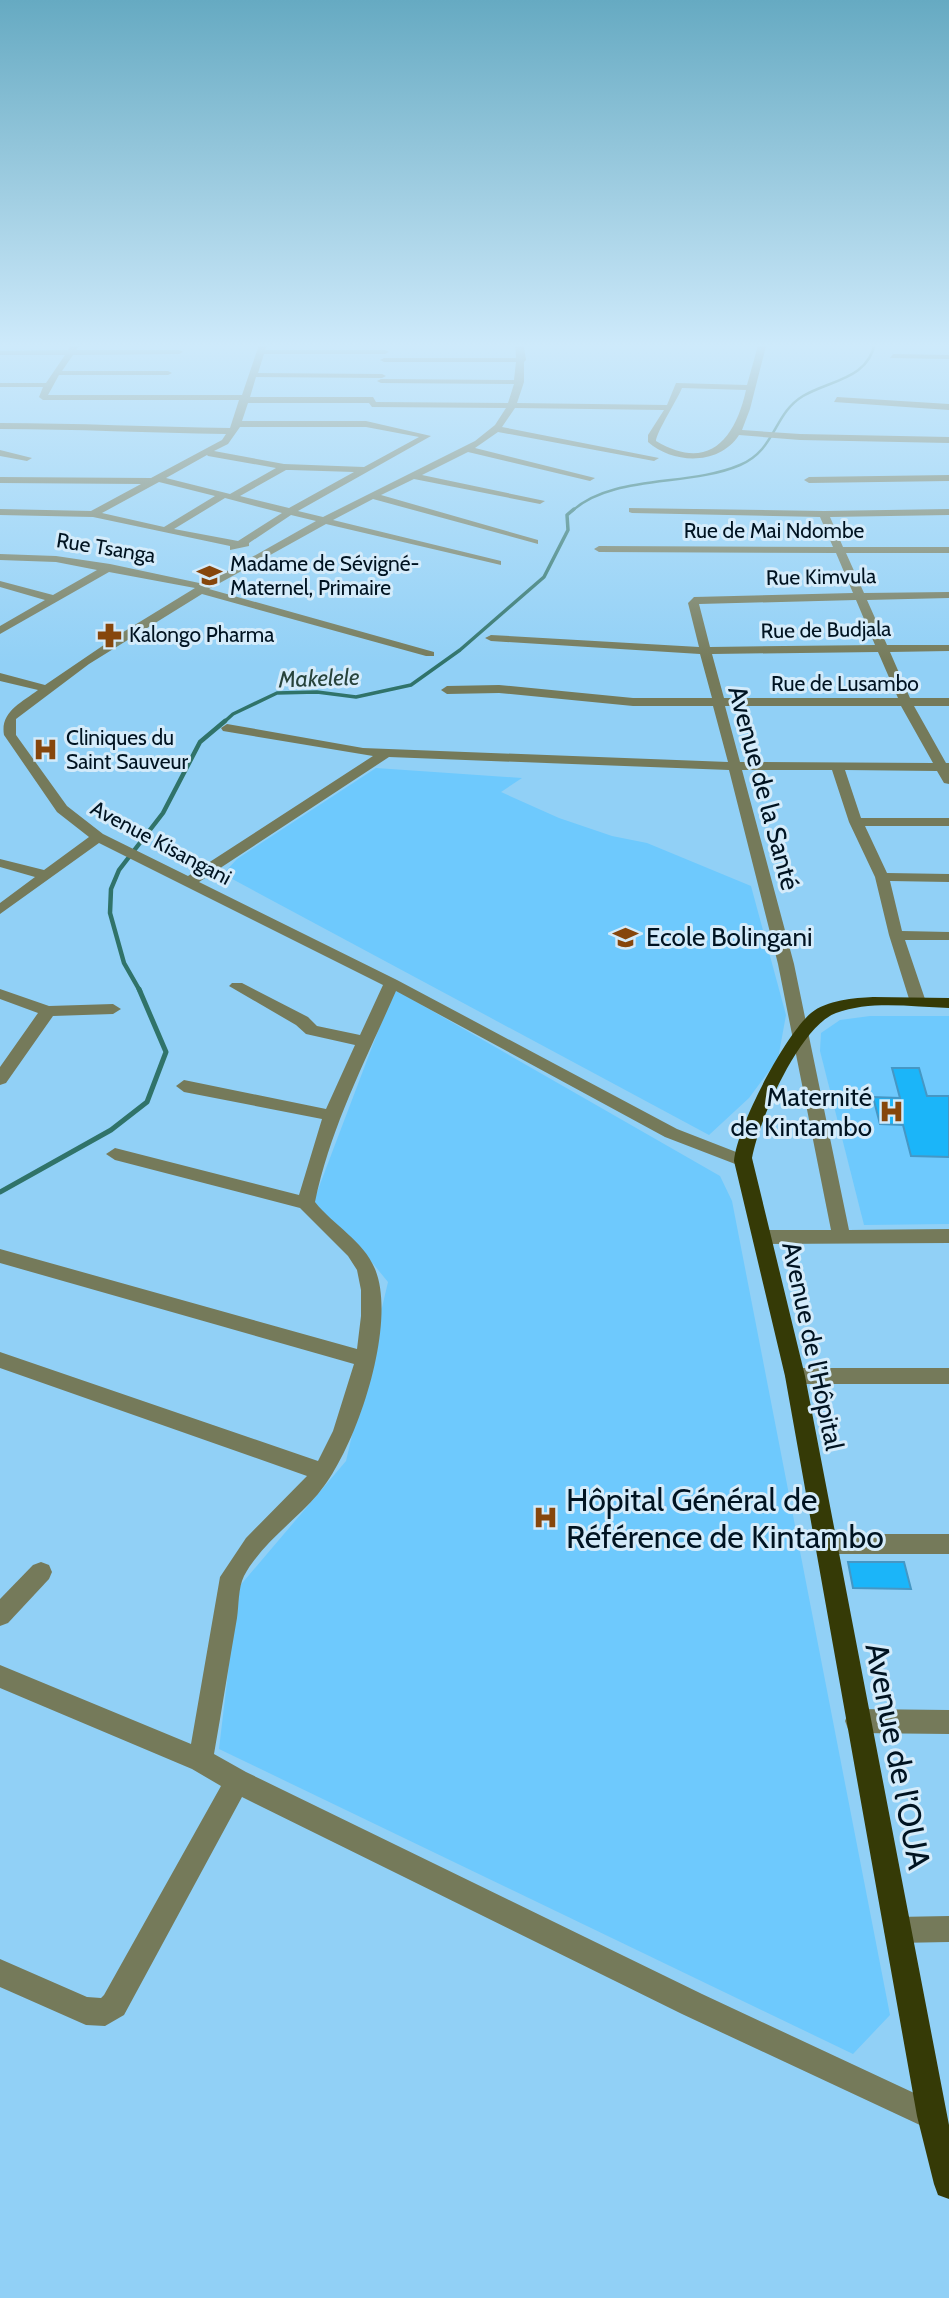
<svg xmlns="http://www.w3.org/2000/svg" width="949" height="2298" font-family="Cabin,sans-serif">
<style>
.built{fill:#6ec9fd}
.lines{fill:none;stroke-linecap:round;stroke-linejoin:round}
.stream-far3{stroke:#307369;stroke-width:2.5}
.stream-far2{stroke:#307369;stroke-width:3.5}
.stream-far1{stroke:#307369;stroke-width:4.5}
.stream{stroke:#307369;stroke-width:5}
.building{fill:#1bb5f9;stroke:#4597c5;stroke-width:2}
.minor{fill:#757a5a;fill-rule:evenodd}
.major{fill:#353a06;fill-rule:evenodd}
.labels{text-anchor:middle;stroke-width:6;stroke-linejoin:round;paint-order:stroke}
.far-street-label{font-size:21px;fill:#001321;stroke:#d4ebfa}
.far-poi-label{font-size:21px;fill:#001321;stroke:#d4ebfa;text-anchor:start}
.far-water-label{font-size:23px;font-style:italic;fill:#27433b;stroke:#d4ebfa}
.street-label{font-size:26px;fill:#001321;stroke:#d4ebfa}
.poi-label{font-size:26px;fill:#001321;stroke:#d4ebfa;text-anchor:start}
.near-poi-label{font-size:32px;fill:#001321;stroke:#d4ebfa;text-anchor:start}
.near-street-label{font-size:32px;fill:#001321;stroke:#d4ebfa}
</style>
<rect width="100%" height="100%" fill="#91d0f6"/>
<g class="built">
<path d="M376,768L522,778L501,792L559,818L612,836L647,843L751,886L786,1015L778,1059L749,1098L709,1135L223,874L237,859Z"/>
<path d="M394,989L720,1176L732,1201L890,2015L853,2054L219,1749L238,1588L346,1461L388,1282L370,1260L311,1208Z"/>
<path d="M870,1016H949V1224L864,1225L820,1051L821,1033L840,1020Z"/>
</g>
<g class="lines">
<path class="stream-far3" d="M572,511C612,474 689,487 740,465C776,450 773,414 803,396C830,380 869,379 875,342"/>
<path class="stream-far2" d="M223,723L233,714L277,693L317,692L356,697L411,685L460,650L544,577L568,530L567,515L574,509"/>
<path class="stream-far1" d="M140,991L124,963L110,913L111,889L119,870L163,813L200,742L225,721"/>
<path class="stream" d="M0,1192L111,1130L147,1102L166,1052L139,989"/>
</g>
<g class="building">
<path d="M892,1068H919L927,1096H949V1157L911,1156L903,1125L880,1124L873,1097L900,1098Z"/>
<path d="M848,1562H904L911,1589L853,1588Z"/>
</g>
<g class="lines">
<g class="minor">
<path d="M74,342H82L76,350H179L183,352L179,354L73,355L62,371H168L172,373L168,375H59L48,395H242L260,342H268L265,350H385L389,352L385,354H264L258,373L382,374L386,376L382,378L256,377L250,397H373L376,402L508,403L514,384L381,383L377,381L381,379L514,380L516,362H384L380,360L384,358H516L515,342H523L526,360L524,362V382L517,403L667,405L676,383L747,385L759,342H767L750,409L742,430L800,434L949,437V443L800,440L739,435C719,466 673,464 648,442V435L664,410L515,408L502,427L659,458L654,461L498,432L475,448L595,478L590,481L468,452L422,475L545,501L540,504L414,479L381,495L538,540V544L373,499L333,520L501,561V565L326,524L209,589L434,652V656H426L202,594L89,664L16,719V735L67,806L103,834L188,876L373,756L223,731L221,728L227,724L363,748L728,762L713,706H633L499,693L447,694L441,690L447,686L499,685L633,698H712L700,654L491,641L485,638L491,635L699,647L688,603L694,597L853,593L836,553L599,552L594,549L599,546L833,547L820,517L632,513L629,512V508L824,511L949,509V515L830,517L843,547H949V553H846L864,593L949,592V598L867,600L887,645H949V651L890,652L910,698H949V706H914L946,763H949V784L944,783L937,771L845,770L861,818H949V826H865L887,873L949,874V882L890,881L902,931L949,932V940H905L926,1002L924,1005H912L910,1002L889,935L875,877L849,822L832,770H742L794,964L849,1230L949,1229V1243L763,1244L756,1242L754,1237L756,1232L763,1230H831L778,964L729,770L389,757L199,882L397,980L677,1129L749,1157L752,1161L743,1167L665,1137L396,991C365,1062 331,1126 315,1202C334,1226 363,1240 375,1269C398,1324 356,1450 318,1494C295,1521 261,1544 244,1576C238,1588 239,1605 237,1618C229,1663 222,1709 214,1754L246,1772L702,1994L942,2106L947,2116L942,2126L932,2131L922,2126L682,2014L242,1797L124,2015L105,2026L86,2025L0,1987V1959L87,1997L101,1998L104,1995L221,1786L192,1769L0,1688V1665L191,1744L220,1577L246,1538L307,1476L0,1368V1352L318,1461L333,1431L354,1364L0,1263V1249L357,1349L361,1316V1290L357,1270L348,1256L300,1208L115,1160L106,1154L115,1148L299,1195L322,1119L184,1092L176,1086L184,1080L326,1109L355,1045L306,1034L296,1025L229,986L232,983H242L308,1017L317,1026L360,1035L383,985L99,843L0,914V903L35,877L0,867V859L44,870L89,837L57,812L4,735C0,712 21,703 38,690L0,681V673L45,685L120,634L195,588L109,572L0,634V626L45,600L0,587V581L53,595L97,570L56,562L0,560V554L56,556L110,564L204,584L316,521L291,515L249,543V546L230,550V546L93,517L0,515V509L91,511L141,484L0,483V477L151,478L222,440L226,434C151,433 76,429 0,429V423C77,423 153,427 230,428L239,400H43L39,397L43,387H0V383H46L65,355H0V351L68,350ZM682,388L746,390C735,440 708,472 656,441C656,433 677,400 682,388ZM248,403H369L372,407L506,408L495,425L475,441L323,517L298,511L431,436L366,421H242ZM240,427H366L419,437L364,467L284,464L214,451L228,444ZM207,455L208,456L276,468L230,494L166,478ZM286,470H291L354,472L289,508L240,496ZM159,482L215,496L164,527L102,513ZM225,498L282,513L238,541L174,529ZM856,600L875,645L710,647L699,604ZM878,652L898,698H724L712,654ZM725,706H901L933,763L740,762Z"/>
<path d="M893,354L949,355V359L890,358Z"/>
<path d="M837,397L949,404V410L834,402Z"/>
<path d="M0,450L32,458L27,461L0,456Z"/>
<path d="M949,475V481L809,483L804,480L809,477Z"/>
<path d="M0,989L49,1006L113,1004L121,1009L113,1014L53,1016L6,1083L0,1085V1067L38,1013L0,999Z"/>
<path d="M795,1368H949V1384H795L788,1382L785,1376L788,1370Z"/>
<path d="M825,1534H949V1554H825L817,1551L814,1544L817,1537Z"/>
<path d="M41,1562L49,1565L52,1572L49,1579L8,1623L0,1626V1599L33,1565Z"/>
<path d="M857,1709L949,1710V1734L857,1733L848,1729L845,1721L848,1713Z"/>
<path d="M949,1916V1942L897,1943L887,1940L884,1930L887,1920L897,1917Z"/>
</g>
<path class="major" d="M873,997L949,998V1008C913,1007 871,1000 836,1013C799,1027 759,1120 752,1158L805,1376L949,2125V2199L938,2195L934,2184L917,2116L785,1376L734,1161C737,1126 785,1035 811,1013C827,1000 854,998 873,997Z"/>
</g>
<linearGradient id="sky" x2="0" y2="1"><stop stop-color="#66aac2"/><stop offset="0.52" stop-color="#ceeafb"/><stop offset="1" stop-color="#ceeafb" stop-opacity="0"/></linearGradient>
<rect width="949" height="664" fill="url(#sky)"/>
<defs>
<symbol id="school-bare" viewBox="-9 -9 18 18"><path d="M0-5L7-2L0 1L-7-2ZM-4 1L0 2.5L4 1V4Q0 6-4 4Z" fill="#86460c" stroke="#d4ebfa" stroke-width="2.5" paint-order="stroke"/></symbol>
<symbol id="pharmacy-bare" viewBox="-9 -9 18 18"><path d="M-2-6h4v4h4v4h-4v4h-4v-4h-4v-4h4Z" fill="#86460c" stroke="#d4ebfa" stroke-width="2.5" paint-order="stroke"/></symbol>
<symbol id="hospital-bare" viewBox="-9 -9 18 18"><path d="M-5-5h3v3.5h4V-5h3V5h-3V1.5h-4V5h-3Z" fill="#86460c" stroke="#d4ebfa" stroke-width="2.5" paint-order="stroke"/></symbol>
</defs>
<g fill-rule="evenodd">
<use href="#school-bare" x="192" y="558" width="35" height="35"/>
<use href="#pharmacy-bare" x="92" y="618" width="35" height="35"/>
<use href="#hospital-bare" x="28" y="732" width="35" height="35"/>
<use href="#school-bare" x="608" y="920" width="35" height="35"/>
<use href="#hospital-bare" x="874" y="1094" width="35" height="35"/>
<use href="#hospital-bare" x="528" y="1500" width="35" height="35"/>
</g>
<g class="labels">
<g class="far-street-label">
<text x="774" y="538">Rue de Mai Ndombe</text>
<text transform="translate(106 548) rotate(9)" y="7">Rue Tsanga</text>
<text transform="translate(821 577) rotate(-1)" y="7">Rue Kimvula</text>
<text transform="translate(826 630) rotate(-1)" y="7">Rue de Budjala</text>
<text x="845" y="691">Rue de Lusambo</text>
<text transform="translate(161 843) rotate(28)" y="7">Avenue Kisangani</text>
</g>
<g class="far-poi-label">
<text x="230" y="571">Madame de Sévigné-<tspan x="230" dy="24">Maternel, Primaire</tspan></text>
<text x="129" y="642">Kalongo Pharma</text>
<text x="66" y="745">Cliniques du<tspan x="66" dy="24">Saint Sauveur</tspan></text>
</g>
<g class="far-water-label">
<text transform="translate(319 678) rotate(-2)" y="8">Makelele</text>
</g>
<g class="street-label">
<text transform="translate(764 788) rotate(75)" y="9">Avenue de la Santé</text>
<text transform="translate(813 1346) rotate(78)" y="9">Avenue de l’Hôpital</text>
</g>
<g class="poi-label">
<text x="646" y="946">Ecole Bolingani</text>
<text x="872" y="1106" text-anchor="end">Maternité<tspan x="872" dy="30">de Kintambo</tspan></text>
</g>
<g class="near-poi-label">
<text x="566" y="1511">Hôpital Général de<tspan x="566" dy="37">Référence de Kintambo</tspan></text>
</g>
<g class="near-street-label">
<text transform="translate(898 1756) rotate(79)" y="11">Avenue de l’OUA</text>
</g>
</g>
</svg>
